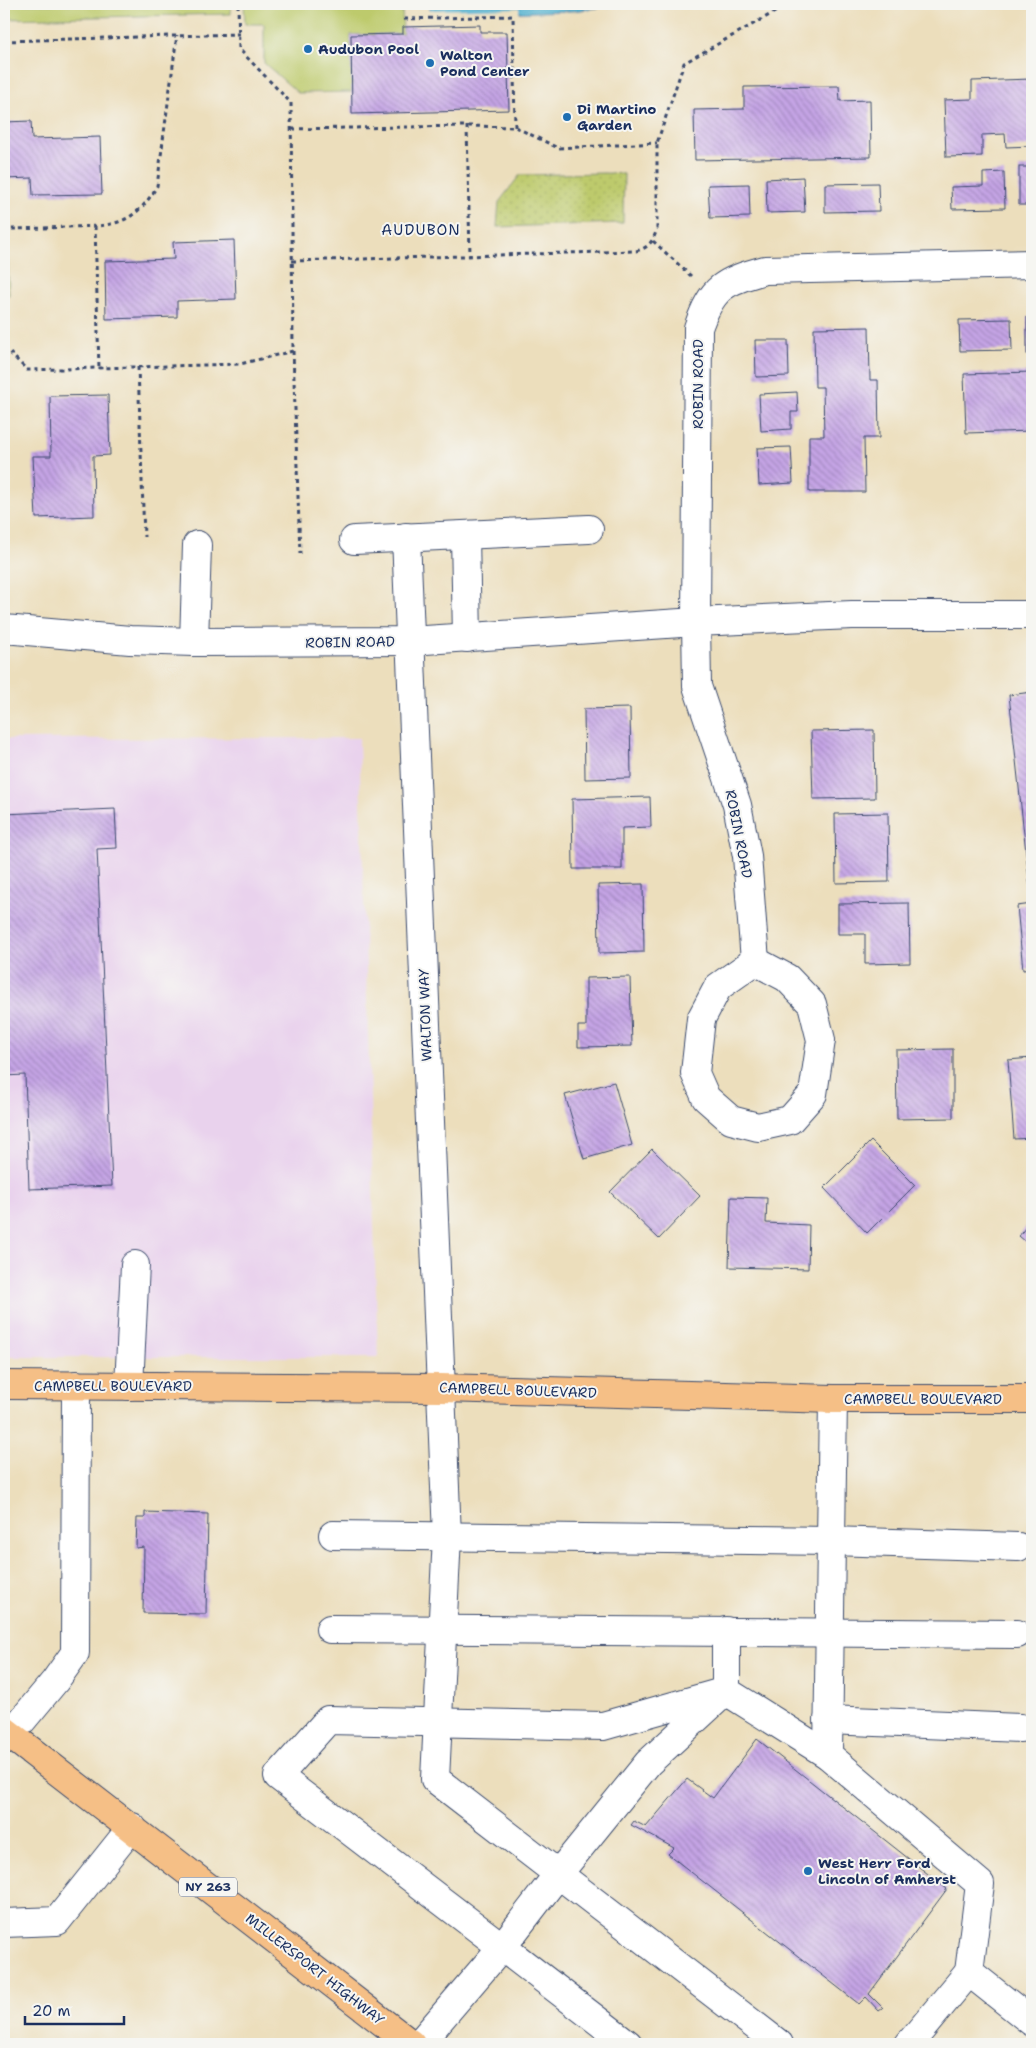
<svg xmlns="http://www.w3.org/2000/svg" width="1036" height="2048" font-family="'Shantell Sans',sans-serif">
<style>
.built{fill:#e9d2ed}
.park{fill:url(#park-dots);stroke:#6c7c65}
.pitch{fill:#bdca6c;stroke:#6c7c65}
.water{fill:#4eafcd;stroke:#346f96}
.pier{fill:#ecdebc}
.building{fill:url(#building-back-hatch)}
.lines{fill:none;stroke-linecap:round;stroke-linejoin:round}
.minor-casing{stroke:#3a496c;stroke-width:30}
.major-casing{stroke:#3a496c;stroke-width:30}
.path{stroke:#3a496c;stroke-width:3;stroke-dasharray:4 4;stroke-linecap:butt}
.minor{stroke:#fff;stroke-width:28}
.major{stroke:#f5bf86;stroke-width:28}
.poi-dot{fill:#1f6fb2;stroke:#f6f6f2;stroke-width:2}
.labels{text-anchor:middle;stroke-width:4;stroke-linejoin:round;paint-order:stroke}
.shield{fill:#f6f6f2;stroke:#5d6b8a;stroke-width:1}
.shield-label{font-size:12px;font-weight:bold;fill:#1b2f5e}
.poi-label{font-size:14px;font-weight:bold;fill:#1b2f5e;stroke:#f6f6f2;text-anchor:start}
.street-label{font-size:14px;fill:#1b2f5e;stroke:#f6f6f2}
.neighbourhood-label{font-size:15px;letter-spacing:1px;fill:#1b2f5e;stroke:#f6f6f2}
</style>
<defs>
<pattern id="park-dots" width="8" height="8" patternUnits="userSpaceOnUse" patternTransform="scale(1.25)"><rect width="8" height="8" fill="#bdca6c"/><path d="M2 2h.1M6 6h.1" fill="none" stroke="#a2ae60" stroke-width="1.8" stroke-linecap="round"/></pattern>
<pattern id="building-back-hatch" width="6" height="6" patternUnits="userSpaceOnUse" patternTransform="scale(1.25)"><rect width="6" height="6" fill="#c5a4e5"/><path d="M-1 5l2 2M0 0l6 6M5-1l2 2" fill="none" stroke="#9f86bd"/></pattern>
</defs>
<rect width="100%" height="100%" fill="#f6f6f2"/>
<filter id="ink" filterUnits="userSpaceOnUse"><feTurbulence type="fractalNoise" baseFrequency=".02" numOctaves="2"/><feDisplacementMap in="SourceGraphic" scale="10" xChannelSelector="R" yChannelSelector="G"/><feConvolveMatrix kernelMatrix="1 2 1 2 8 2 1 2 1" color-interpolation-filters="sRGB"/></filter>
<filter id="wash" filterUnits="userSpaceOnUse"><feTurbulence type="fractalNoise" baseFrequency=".0096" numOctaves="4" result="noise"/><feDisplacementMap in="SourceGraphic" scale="20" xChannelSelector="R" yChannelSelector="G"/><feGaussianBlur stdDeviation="1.12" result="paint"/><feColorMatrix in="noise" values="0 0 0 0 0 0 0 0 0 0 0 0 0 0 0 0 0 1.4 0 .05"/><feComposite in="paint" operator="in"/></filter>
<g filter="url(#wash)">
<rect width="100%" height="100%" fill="#ecdebc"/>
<path class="built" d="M359,738L378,1357H4V739Z"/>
<g class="park">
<path d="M604,173L624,174L623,223L497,227L499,202L520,175Z"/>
<path d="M4,241H7L9,295H4Z"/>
</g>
<g class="pitch">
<path d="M4,4H231V14L4,19Z"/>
<path d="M244,4H402L403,34L351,35L352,92L298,93L264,63V24H245Z"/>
</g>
<path class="water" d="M428,4H632L572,11L431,15Z"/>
<path class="pier" d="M519,8V15L431,18L427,10Z"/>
<g id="blocks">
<g class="building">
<path d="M480,25V32H507L509,110L352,114L351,35L403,34V27Z"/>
<path d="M1032,79V146L1006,147L1005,134L982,135V156L946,157L944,100L972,99V81Z"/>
<path d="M839,86L840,101L870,100L871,157L695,160L694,110L744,109V87Z"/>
<path d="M31,121L32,139L100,137L102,194L33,195L32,178L4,179V122Z"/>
<rect x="1019" y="167" width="13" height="38"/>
<path d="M1004,172L1005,208L952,209L951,187L983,186V173Z"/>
<path d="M803,177L805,212L767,213L766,179Z"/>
<path d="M878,183L879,211L825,212V184Z"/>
<path d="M749,184L750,217L710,218L708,185Z"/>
<path d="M234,240L236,299L177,301V317L106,319L105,261L174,259L173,242Z"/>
<rect x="1027" y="317" width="5" height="37"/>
<path d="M1011,319L1012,350L960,351L959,320Z"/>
<path d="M869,327L870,380H878L879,438H864L865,492H809V436H824L823,387H815L814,328Z"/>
<path d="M755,340H788L789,376L756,377Z"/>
<path d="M1032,372V431L966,433L964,374Z"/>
<path d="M797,392L798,412H791V429L761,431L759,394Z"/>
<path d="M108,395L110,455L93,456L94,516L36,518L33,456H51L50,396Z"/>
<path d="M791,447L793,483L759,485L757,448Z"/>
<path d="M1032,692V899H1031L1009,695Z"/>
<path d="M630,708L631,778L585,779L584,709Z"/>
<path d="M874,730L875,798L813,799L811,731Z"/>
<path d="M650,797L651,827L622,828V869H573L572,799Z"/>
<path d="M115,809L117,848L97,849L112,1186L29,1189L25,1075L4,1076V814Z"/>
<path d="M888,813L889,882L836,883L835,814Z"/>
<path d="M643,884L644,952L599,953L598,885Z"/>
<path d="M909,903L910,963L865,964V934H838V904Z"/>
<path d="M1032,904V969L1023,970L1017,906Z"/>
<path d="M630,977L632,1046L578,1047V1026H586V978Z"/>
<path d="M953,1049V1118L897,1119L896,1050Z"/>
<path d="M1032,1058V1138L1014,1139L1008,1060Z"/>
<path d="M614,1082L632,1145L584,1159L565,1095Z"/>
<path d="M871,1141L915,1185L867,1233L824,1188Z"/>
<path d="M652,1149L700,1196L659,1239L610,1192Z"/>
<path d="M731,1197L767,1198L766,1223L809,1225L808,1269L729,1267Z"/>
<path d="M1032,1219V1247L1019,1236Z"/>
<path d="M145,1512L208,1514L206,1614L143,1613L144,1547L136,1548L137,1518H145Z"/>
<path d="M757,1739L947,1889L869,1994L883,2008L879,2011L866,1997L859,2004L668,1854L674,1848L631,1825L634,1821L646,1827L687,1779L713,1798Z"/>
</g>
</g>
</g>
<g filter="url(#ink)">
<use href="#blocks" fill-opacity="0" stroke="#3a496c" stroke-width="1"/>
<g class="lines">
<defs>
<g id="minor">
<path d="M465,535L467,638"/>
<path d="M406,537L447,1536L435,1779L779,2044"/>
<path d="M354,540L589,529"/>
<path d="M4,629L130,640L194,642L410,641L696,622L852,615H1032"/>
<path d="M194,642L197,545"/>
<path d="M755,961L747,856L737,805L697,686L696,622L698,328C712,287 724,281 765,270L1032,264"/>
<path d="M755,961L787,978L812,1004L821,1040L813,1094L790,1120L758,1127L731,1120L706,1098L695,1073L701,1019L718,987Z"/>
<path d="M129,1386L135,1265"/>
<path d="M833,1399L828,1755L980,1884L969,1972L1032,2022"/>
<path d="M333,1535L831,1541L1018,1547"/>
<path d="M330,1629L1017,1634"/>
<path d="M726,1631V1691L648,1763L559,1873L502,1947L278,1776L328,1720L603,1726L726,1691L828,1755"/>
<path d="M828,1720L1020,1728"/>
<path d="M10,1735L55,1681L75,1653L76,1385"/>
<path d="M4,1923L57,1921L132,1827"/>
<path d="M419,2044L502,1947L628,2044"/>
<path d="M909,2044L969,1972"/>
</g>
<g id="major">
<path d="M4,1385L441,1388L833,1399H1032"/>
<path d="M4,1730L411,2044"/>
</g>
</defs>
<use href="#minor" class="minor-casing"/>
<use href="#major" class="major-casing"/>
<g class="path">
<path d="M238,4L239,49L291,103L293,351L300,554"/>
<path d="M404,19L513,16L515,127"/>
<path d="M4,41L239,34"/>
<path d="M467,126L470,255"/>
<path d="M292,129L467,126L515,127L558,148L657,143"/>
<path d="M95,226L99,369"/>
<path d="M4,229C24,229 45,228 66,227C109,226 133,228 157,186L177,35"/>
<path d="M653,241L691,276"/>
<path d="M292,261L636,251C649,248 653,241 657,229V143L684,63L789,4"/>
<path d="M4,347L27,370L240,364L293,351"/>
<path d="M138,367L144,537"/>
</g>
<use href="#minor" class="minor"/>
<use href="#major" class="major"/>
</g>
</g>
<g class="poi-dot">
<circle cx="308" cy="49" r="5"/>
<circle cx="430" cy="63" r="5"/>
<circle cx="567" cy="117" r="5"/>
<circle cx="808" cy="1871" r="5"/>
</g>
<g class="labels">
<rect class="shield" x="179" y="1877.5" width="58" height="19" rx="4"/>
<g class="shield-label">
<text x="208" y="1891">NY 263</text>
</g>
<g class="poi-label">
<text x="318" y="54">Audubon Pool</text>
<text x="440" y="60">Walton<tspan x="440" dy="16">Pond Center</tspan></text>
<text x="577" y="114">Di Martino<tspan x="577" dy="16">Garden</tspan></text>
<text x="818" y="1868">West Herr Ford<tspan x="818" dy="16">Lincoln of Amherst</tspan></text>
</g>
<g class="street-label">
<text transform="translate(698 384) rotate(-90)" y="5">ROBIN ROAD</text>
<text transform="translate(350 642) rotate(-1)" y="5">ROBIN ROAD</text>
<text transform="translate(739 834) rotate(79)" y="5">ROBIN ROAD</text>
<text transform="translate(425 1015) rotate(-92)" y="5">WALTON WAY</text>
<text x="113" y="1391">CAMPBELL BOULEVARD</text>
<text transform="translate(518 1390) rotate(2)" y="5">CAMPBELL BOULEVARD</text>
<text x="923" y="1404">CAMPBELL BOULEVARD</text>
<text transform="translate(315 1969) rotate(38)" y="5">MILLERSPORT HIGHWAY</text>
</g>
<g class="neighbourhood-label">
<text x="421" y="235">AUDUBON</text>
</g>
</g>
<rect width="1036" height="2048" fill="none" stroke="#f6f6f2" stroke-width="20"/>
<path d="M25 2016v8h99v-8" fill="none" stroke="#1b2f5e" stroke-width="2.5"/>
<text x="32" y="2016" font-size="15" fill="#1b2f5e" stroke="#f6f6f2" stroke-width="4" paint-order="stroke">20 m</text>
</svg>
